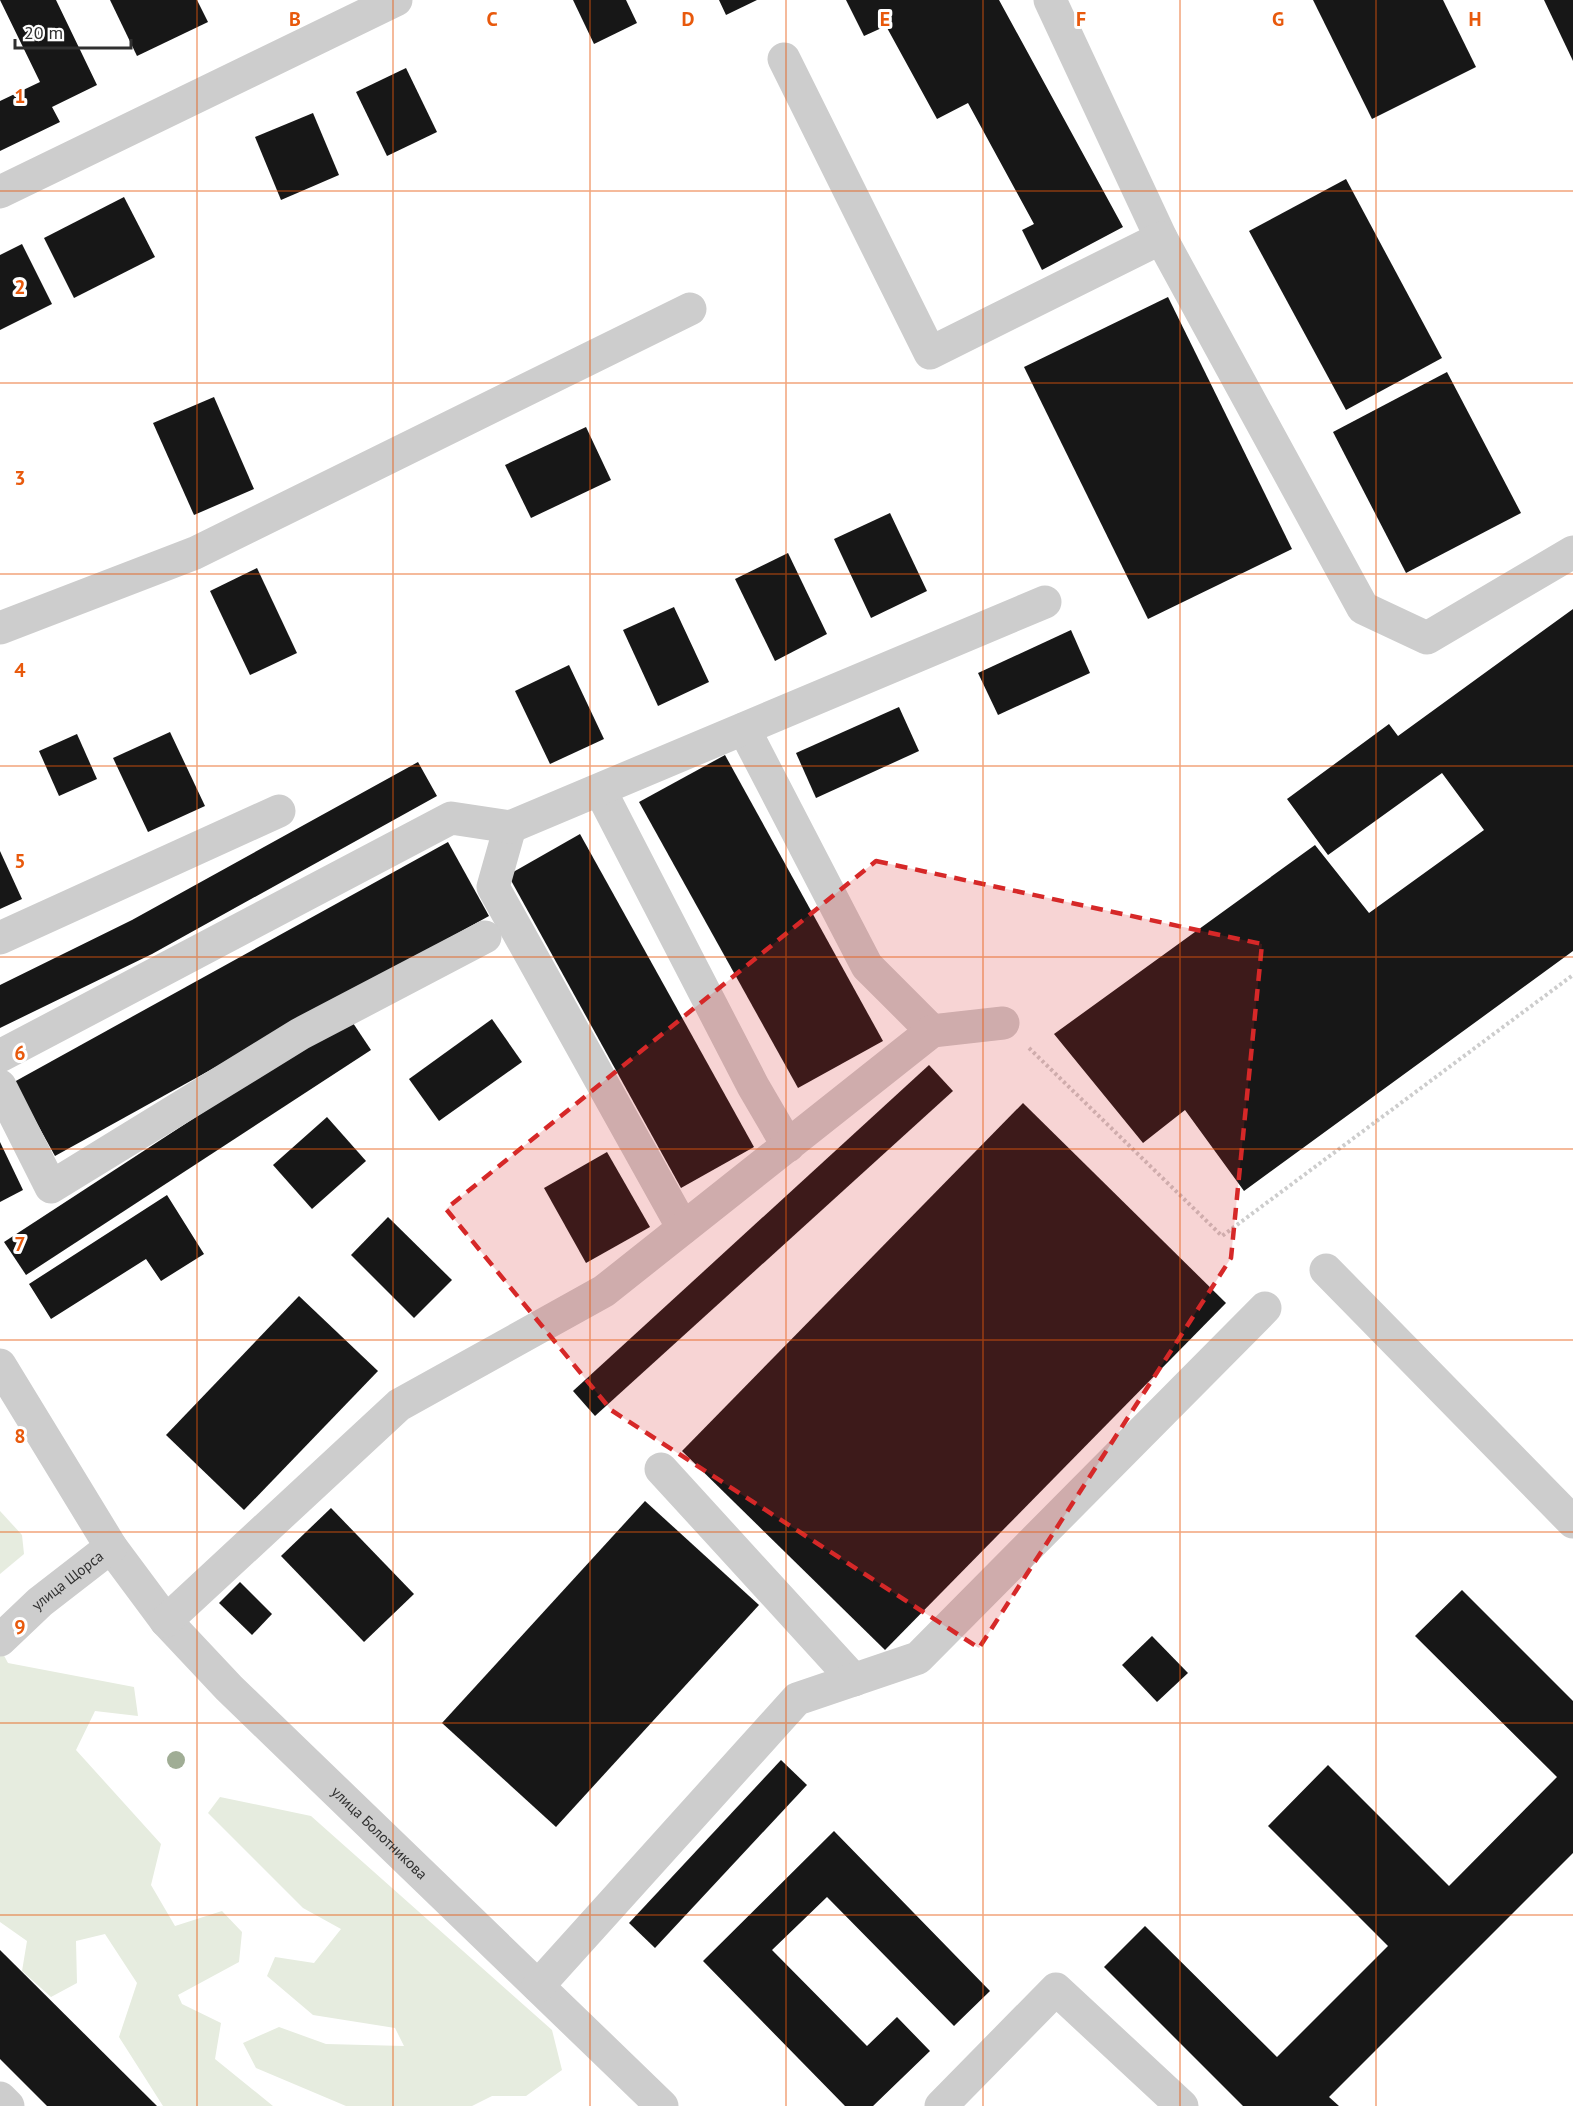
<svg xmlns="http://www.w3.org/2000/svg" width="1573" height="2106" font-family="'PT Sans',sans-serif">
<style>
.green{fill:#e6ecdf}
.building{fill:#171717}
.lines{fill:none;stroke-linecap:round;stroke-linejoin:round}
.path{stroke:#cdcdcd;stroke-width:4;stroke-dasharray:3 3;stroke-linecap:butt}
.minor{stroke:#cdcdcd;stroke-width:33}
.tree{fill:#a0ad95}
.marked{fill:#d62828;fill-opacity:0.2;stroke:#d62828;stroke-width:4.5;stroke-dasharray:12 8;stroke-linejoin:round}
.grid{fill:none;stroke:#e8590c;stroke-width:1.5;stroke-opacity:0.55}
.labels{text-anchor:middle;stroke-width:6;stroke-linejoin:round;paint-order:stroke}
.street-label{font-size:15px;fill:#303030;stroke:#fff}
.grid-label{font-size:20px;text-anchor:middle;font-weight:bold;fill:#e8590c;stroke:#fff;stroke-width:6;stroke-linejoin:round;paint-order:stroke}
</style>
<rect width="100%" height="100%" fill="#fff"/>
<g class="green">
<path d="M0,1511L22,1535L24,1554L0,1574Z"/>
<path d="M0,1648L8,1663L134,1687L138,1716L95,1711L76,1750L161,1844L151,1885L175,1926L222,1911L242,1932L239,1962L178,1995L182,2004L221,2023L215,2059L273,2106H163L119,2037L137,1983L105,1934L76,1941L77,1983L51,1997L22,1971L27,1941L0,1922Z"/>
<path d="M220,1797L311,1816L552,2030L562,2070L526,2096H492L472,2106H346L256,2068L243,2043L279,2027L326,2044L404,2046L395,2028L313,2015L267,1976L275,1957L314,1963L341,1929L303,1908L208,1813Z"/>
</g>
<g class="building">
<path d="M0,0H56L97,85L52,107L60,122L0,151V101L40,82Z"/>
<path d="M110,0H197L208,22L137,56Z"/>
<path d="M573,0H626L637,23L594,44Z"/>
<path d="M719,0H757L726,15Z"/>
<path d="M846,0H999L1123,227L1042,270L1022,230L1034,224L968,103L937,119L886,26L864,36Z"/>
<path d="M1313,0H1443L1476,67L1372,119Z"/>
<path d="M1544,0H1573V61Z"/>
<path d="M406,68L437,132L387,156L356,92Z"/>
<path d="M313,113L339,175L281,200L255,137Z"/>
<path d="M1346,179L1442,358L1346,410L1249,231Z"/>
<path d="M124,197L155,257L74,298L44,238Z"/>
<path d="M22,244L52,304L0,330V255Z"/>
<path d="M1168,297L1292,549L1148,619L1024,367Z"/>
<path d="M1447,372L1521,513L1406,573L1333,432Z"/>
<path d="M214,397L254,489L194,515L153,423Z"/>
<path d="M586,427L611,480L531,518L505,465Z"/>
<path d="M890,513L927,591L871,618L834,539Z"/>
<path d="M788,553L827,634L775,661L735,579Z"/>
<path d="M257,568L297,653L250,675L210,591Z"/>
<path d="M674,607L709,682L658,706L623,630Z"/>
<path d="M1573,609V951L1244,1191L1185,1110L1143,1143L1054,1034L1315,845L1369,913L1484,830L1442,773L1328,855L1287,799L1389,724L1398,736Z"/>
<path d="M1071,630L1090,673L998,715L978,673Z"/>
<path d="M569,665L604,739L550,764L515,691Z"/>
<path d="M899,707L919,751L816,798L796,753Z"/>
<path d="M170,732L205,806L148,832L113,758Z"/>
<path d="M77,734L97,779L59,796L39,751Z"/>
<path d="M725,755L883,1041L798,1088L639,802Z"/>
<path d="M418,762L437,796L152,954L0,1028V985L132,920Z"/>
<path d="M580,834L754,1147L681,1188L508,875Z"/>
<path d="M448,842L489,916L55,1156L14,1082Z"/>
<path d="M0,851L22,899L0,909Z"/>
<path d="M349,1017L371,1050L26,1275L4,1242Z"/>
<path d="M492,1019L522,1062L439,1121L409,1079Z"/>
<path d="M929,1065L953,1091L595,1416L573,1391Z"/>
<path d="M1023,1103L1226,1303L885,1650L682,1451Z"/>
<path d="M327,1117L366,1161L312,1209L273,1165Z"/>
<path d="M0,1142L23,1190L0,1202Z"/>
<path d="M607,1152L650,1227L586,1263L544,1188Z"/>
<path d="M167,1195L204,1254L161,1281L146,1259L51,1319L29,1284Z"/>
<path d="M388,1217L452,1280L414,1318L351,1255Z"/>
<path d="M299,1296L378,1371L244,1510L166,1435Z"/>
<path d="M645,1501L759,1605L556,1827L442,1723Z"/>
<path d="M331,1508L414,1594L364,1642L281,1556Z"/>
<path d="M240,1582L272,1614L252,1635L219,1603Z"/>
<path d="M1462,1590L1573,1701V1853L1329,2097L1339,2106H1243L1104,1967L1145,1926L1277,2057L1388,1946L1268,1826L1328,1765L1449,1886L1557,1777L1415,1636Z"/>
<path d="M1152,1636L1188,1673L1157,1702L1122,1665Z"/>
<path d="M781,1760L807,1785L655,1948L629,1923Z"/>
<path d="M834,1831L990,1991L954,2026L827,1897L772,1950L867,2046L897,2017L930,2051L873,2106H845L703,1961Z"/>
<path d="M0,1950L157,2106H47L0,2059Z"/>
</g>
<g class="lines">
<path class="path" d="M1029,1048L1222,1236L1573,975"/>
<g class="minor">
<path d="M1050,0L1161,238"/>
<path d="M784,59L930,353L1161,238L1363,608L1427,638L1573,552"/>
<path d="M0,192L396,0"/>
<path d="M0,628L195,553L690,309"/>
<path d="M744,729L867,966L932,1031"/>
<path d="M600,790L753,1086L788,1146"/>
<path d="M510,827L493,887L683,1228"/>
<path d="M0,938L279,811"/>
<path d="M0,1056L451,818L510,827L1045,602"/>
<path d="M0,1086L51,1187L300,1034L485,937"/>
<path d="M1326,1270L1573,1522"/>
<path id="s1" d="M0,1365L111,1547L166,1621L229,1688L662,2106"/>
<path d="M661,1469L854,1680"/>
<path d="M166,1621L399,1405L604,1291L932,1031L1003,1023"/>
<path id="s2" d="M0,1640L40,1602L111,1547"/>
<path d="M538,1986L797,1699L918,1658L1265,1308"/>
<path d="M0,2098L8,2106"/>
<path d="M941,2106L1056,1989L1182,2106"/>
</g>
</g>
<circle class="tree" cx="176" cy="1760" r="9"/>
<path class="marked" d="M876,861L1262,944L1231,1258L979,1648L611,1410L446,1209Z"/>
<path class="grid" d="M197,0V2106M393,0V2106M590,0V2106M786,0V2106M983,0V2106M1180,0V2106M1376,0V2106M0,191H1573M0,383H1573M0,574H1573M0,766H1573M0,957H1573M0,1149H1573M0,1340H1573M0,1532H1573M0,1723H1573M0,1915H1573"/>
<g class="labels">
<g class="street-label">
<text dy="5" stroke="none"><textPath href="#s2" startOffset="90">улица Щорса</textPath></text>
<text dy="5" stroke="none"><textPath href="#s1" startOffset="606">улица Болотникова</textPath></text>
</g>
</g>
<g class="grid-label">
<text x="295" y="26">B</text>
<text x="492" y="26">C</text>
<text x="688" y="26">D</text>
<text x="885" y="26">E</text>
<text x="1081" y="26">F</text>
<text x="1278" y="26">G</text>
<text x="1475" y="26">H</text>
<text x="20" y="103">1</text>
<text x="20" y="294">2</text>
<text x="20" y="485">3</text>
<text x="20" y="677">4</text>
<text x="20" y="868">5</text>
<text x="20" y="1060">6</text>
<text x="20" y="1251">7</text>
<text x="20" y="1443">8</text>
<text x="20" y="1634">9</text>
</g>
<path d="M15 39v9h116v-9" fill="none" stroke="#303030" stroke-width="3"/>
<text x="24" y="39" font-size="18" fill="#303030" stroke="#ffffff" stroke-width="4.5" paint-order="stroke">20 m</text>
</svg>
